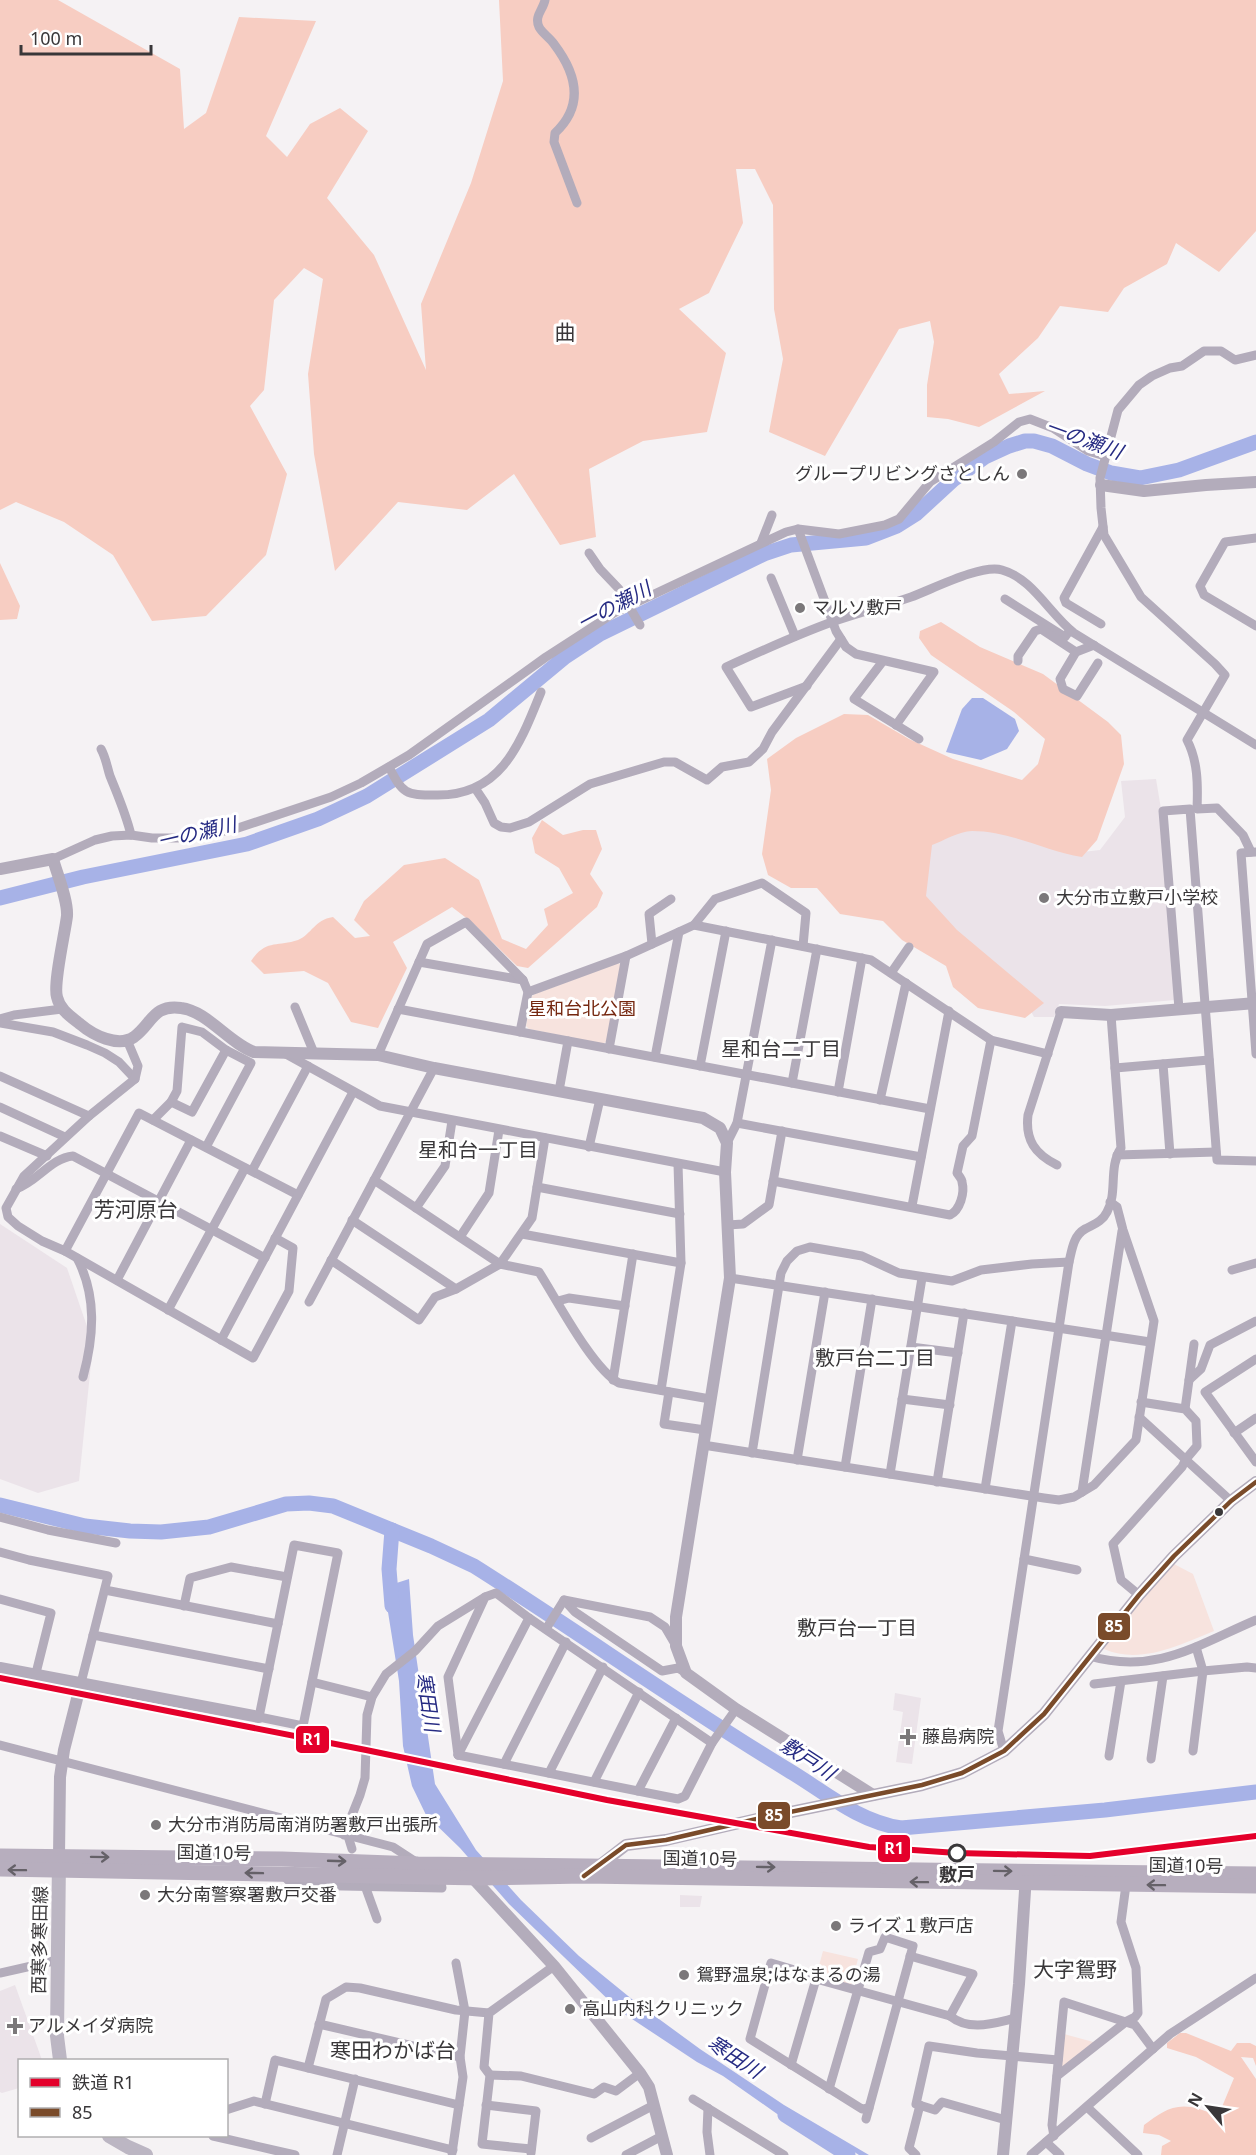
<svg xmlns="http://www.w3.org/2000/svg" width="1256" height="2155" font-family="'Noto Sans','Noto Sans JP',sans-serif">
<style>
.built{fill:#ebe3e9}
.green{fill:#f7e3de}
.forest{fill:#f7cdc2}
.water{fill:#a7b2e7}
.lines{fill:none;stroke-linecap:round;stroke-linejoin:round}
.river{stroke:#a7b2e7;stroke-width:15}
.minor{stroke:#b3acbb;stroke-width:9}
.tertiary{stroke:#b3acbb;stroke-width:12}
.secondary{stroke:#bcb6c3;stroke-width:14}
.trunk{stroke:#b7aebe;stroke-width:15}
.bus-1-casing{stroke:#fff;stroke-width:9}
.bus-1{stroke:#7a4b2a;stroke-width:4.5}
.rail-1-casing{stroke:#fff;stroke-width:10}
.rail-1{stroke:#e4002b;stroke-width:6}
.oneway{stroke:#656168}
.poi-dot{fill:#7b787a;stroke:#fff;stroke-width:2}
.bus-dot{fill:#393739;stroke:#fff;stroke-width:2}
.stop-dot{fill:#fff;stroke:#393739;stroke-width:3}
.labels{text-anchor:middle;stroke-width:6;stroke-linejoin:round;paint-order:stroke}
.poi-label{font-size:18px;fill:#393739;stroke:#fff;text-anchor:start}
.park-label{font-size:18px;fill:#75270f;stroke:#fff}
.street-label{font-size:18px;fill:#393739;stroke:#fff}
.stop-label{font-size:18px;font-weight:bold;fill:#393739;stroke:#fff}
.water-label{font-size:20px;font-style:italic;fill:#262b83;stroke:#fff}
.neighbourhood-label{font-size:20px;fill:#393739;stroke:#fff}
.quarter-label{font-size:21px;fill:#393739;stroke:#fff}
.line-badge{stroke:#fff;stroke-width:2}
.badge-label{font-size:16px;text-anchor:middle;font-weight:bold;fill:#fff}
</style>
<rect width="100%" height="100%" fill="#f5f2f4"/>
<g class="built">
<path d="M1156,779L1161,809L1175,1000L1105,1006L1059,1004L1054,1017H1034L1025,1000L920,893L925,849L963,822L1074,853L1100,850L1125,817L1121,781Z"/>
<path d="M0,1224L67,1268L93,1344L79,1481L38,1493L0,1479Z"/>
<path d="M895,1693L921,1698L912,1764L896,1762L903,1712L893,1710Z"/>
<path d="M680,1895L702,1896L700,1907H680Z"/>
<path d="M15,1985L42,2060H20L19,2088L2,2093L0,2092V1991Z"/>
</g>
<g class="green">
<path d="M618,963L621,965L607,1041L603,1044L529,1029L526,1026L532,996L535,994Z"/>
<path d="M1174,1564L1193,1574L1214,1631C1180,1645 1140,1665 1104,1649L1105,1642Z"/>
<path d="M823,1951L858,1959L851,1985L817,1973Z"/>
<path d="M1064,2034L1097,2043L1063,2069L1061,2067Z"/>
</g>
<g class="forest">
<path d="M0,0H58L180,69L184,129L206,113L239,17L316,21L266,136L287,157L310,124L340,108L368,131L327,198L374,255L426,370L421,304L471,183L503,81L499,0H1256V231L1219,272L1176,243L1167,264L1124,288L1108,312L1060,306L1038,338L999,374L1009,394L1045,391L979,427L948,419L927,417V385L934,342L930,321L899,329L825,456L769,432L783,359L774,309L773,205L755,169H736L743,223L709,293L679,309L726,353L707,432L643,441L589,469L596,537L560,545L514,474L467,510L398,502L335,571L314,454L308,374L323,279L304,268L274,300L264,390L250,406L287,474L266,555L206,616L152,621L113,555L64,522L16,502L0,510Z"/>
<path d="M0,563L20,606L17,619L0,620Z"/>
<path d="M941,622L980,647L1043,674L1108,722L1121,735L1124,764L1097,840L1082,857C1045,851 1010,831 972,831C959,831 943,841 932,845L926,896L957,930L1044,1003L1025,1018L978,1008L953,987L946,966L902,940L883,921L840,914L817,888H791L768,875L762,854L771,790L767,759L796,738L844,714L868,715L909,739L953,759L1022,780L1038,764L1045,739L1014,712L931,655L919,638L920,631Z"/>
<path d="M542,820L563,835L583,830H596L602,849L590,874L603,893L597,907L528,968L517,966L474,924L452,907L393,942L407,968L378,1028L351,1022L328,983L304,971L264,974L251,961C266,939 277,947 298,940C312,934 314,920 333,917L355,938L370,936L354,920L364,901L404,865L445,858L479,880L502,939L526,949L548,925L544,909L573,893L559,868L535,853L532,838Z"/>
<path d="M1180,2033H1186L1231,2051L1237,2043H1250L1256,2046V2066L1253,2058L1241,2057L1256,2079V2155H1161L1162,2146L1171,2141L1159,2135L1143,2133L1144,2125C1159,2114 1171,2104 1191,2107C1201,2109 1209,2113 1219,2114L1234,2078L1196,2057L1167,2048V2043Z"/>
</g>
<g class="water">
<path d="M972,698H983L1015,719L1019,731L1007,749L981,760L946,752L962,709Z"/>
<path d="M409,1579L413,1635L435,1784L476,1850L521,1900L579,1956L633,2000L700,2049L784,2105L869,2155H859L825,2133L792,2122L780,2116L723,2076L697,2062L620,2011L509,1904L460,1848L426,1815L412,1786L403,1746L399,1681L384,1587Z"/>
</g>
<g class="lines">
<g class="river">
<path d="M0,898L83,877L247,844L318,819L367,796L489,720L565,657L600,634L764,554L791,545L866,538L897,526L916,514L953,480L985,457L1009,446L1025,441H1034L1052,446L1087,464L1111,473L1140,478L1179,470L1256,442"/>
<path d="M0,1505L85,1526L130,1531L161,1532L209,1527L286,1504L309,1503L333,1506L431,1546L474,1566C580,1633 681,1705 788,1770C825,1792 857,1821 901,1828L1105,1810L1256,1792"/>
<path d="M392,1606L389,1569L392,1530"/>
<path d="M785,2115L848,2155"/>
</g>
<g class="minor">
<path d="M545,0C543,10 534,16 539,27C542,33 550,38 554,44C576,73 585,105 555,133L554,142L577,203"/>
<path d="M798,529L836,631L846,647L856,654L934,672L896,725"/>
<path d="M1256,538L1225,542L1200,586L1204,595L1256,626"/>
<path d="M761,543L772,515"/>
<path d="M589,553L600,569L619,589L640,625"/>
<path d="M771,578L795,636"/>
<path d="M1005,599L1065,637L1070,630"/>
<path d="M1101,624L1066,603L1064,598L1103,527"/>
<path d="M1094,645L1076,652L1060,679L1063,689L1077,696L1098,663"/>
<path d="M883,661L854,699L919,739"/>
<path d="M1018,661V656L1035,631L1041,629L1076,652"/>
<path d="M807,686L751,707L726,667C761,651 796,635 832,622C858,613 885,606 911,597C933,589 981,564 1002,570C1032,578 1049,613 1074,633L1256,745"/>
<path d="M101,749C106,758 107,767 110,776C118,796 126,814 131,835"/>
<path d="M389,767C403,794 405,795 436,795C501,796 520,744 541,692"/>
<path d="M475,788L485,803L494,823L501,827L510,828L529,822L590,784L664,762H675L707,780L722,767L749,762L763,749L772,732L841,639"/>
<path d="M1251,852L1243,835L1217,808L1197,809C1198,785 1198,761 1187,740L1225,675L1215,664L1141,597L1104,535L1101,508L1100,478L1118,410L1139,385L1152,376L1170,368L1182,366L1204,351H1221L1235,360L1256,355"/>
<path d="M1256,852L1241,853L1256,1054"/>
<path d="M53,859L95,840L112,836L131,835L152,838H177L205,835L238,828L331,797L361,783L409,755L546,657L614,613L786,532L798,529L839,534L885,525L899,519L930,482L994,442L1019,422L1030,419L1053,428L1088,451L1105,456"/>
<path d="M694,925L871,960L991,1040L1048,1054"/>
<path d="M652,944L649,914L671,899"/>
<path d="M419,962L523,980"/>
<path d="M891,973L909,947"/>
<path d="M528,992L626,956L694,925L715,899L762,883L806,913L803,946"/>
<path d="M295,1007L314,1053"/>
<path d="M398,1009L930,1109"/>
<path d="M1179,1009L1163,811L1190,809L1217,1160L1256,1161"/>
<path d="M0,1019L14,1015L62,1009"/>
<path d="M0,1023L53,1032L87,1045L105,1053L119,1062L135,1079"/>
<path d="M127,1040L138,1066L135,1079L89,1116L24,1176L6,1208L8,1217L18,1226L42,1241L65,1251L253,1358L289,1291L293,1248L275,1238"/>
<path d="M609,1049L626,956"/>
<path d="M286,1054L380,1106L725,1172"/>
<path d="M378,1055L427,944L466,922L523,980L528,992L520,1032"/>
<path d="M655,1057L679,932"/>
<path d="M1163,1064L1170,1154"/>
<path d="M700,1066L726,931"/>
<path d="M1115,1068L1209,1060"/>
<path d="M0,1076L89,1116"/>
<path d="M792,1083L817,949"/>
<path d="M559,1091L568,1041"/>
<path d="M838,1092L862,958"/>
<path d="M880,1100L906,983"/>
<path d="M171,1102L192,1112L226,1050"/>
<path d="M0,1107L65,1137"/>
<path d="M153,1120L171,1102L177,1091L182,1027L202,1032L226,1050L251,1063L206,1147"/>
<path d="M737,1123L921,1157"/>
<path d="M0,1136L47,1156"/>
<path d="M727,1143L737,1123L772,940"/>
<path d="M589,1147L600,1099"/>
<path d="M1117,1155L1216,1152"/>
<path d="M1057,1165C1035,1154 1025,1140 1028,1115L1061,1012"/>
<path d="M254,1167L308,1066"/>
<path d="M374,1180L500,1264L532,1218L545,1138"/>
<path d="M773,1181L950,1215C960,1210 965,1193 962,1182C962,1179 959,1176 957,1173L963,1146L972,1136L991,1040"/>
<path d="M537,1187L680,1214"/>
<path d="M16,1189C37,1182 51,1158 73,1156L265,1258"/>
<path d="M912,1206L949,1011"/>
<path d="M416,1208L445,1166L452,1121"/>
<path d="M352,1220L456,1289"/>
<path d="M728,1225L743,1224L769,1205L782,1131"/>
<path d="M522,1234L681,1263"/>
<path d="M460,1237L489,1193L499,1130"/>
<path d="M65,1251L139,1113L298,1195"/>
<path d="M77,1258C97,1296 94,1336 83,1377"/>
<path d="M331,1260L419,1320L435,1297L456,1289L500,1264L539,1272C557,1300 592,1368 619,1383L710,1399"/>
<path d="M1232,1270L1256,1263"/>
<path d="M730,1278L1150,1342"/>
<path d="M117,1280L191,1140"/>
<path d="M558,1301L569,1298L625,1306"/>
<path d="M309,1302L434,1068"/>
<path d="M168,1310L245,1168"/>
<path d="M221,1340L353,1092"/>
<path d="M911,1347L958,1353"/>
<path d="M1256,1359L1205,1392L1256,1462"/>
<path d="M613,1380L633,1254"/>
<path d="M1189,1380L1201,1369L1210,1345L1256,1321"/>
<path d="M661,1390L681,1263L678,1164"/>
<path d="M669,1392L664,1424L705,1430"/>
<path d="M902,1399L950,1405"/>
<path d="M1185,1409L1194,1344"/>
<path d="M1139,1417L1231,1501"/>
<path d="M1234,1433L1256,1418"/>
<path d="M703,1445L1044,1498L1059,1500L1074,1497L1094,1485L1136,1440L1154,1321L1123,1230L1117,1207L1110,1202"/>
<path d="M752,1453L781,1273L787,1261L797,1251L810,1247L862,1256L899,1273L952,1281L981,1270L1032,1264L1069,1262"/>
<path d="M797,1460L825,1292"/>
<path d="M845,1467L872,1299"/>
<path d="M890,1474L922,1278"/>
<path d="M937,1482L964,1313"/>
<path d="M985,1489L1012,1321"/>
<path d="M1082,1492L1122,1231"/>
<path d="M0,1517L48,1530L116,1543"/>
<path d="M294,1545L338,1553L303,1726L259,1717Z"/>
<path d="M0,1552L29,1560L108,1576L81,1683"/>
<path d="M1024,1559L1077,1570"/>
<path d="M105,1590L278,1624"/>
<path d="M1139,1595L1121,1580L1113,1544L1182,1467L1186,1459L1197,1446L1196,1421L1185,1409L1141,1402"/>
<path d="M0,1599L51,1613L36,1673"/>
<path d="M564,1600L575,1612L662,1671L678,1668L686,1673"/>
<path d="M184,1606L190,1578L231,1567L287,1577"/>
<path d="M546,1629L564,1600L650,1617L665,1627L675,1644"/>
<path d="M93,1635L269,1669"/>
<path d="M1089,1656C1156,1675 1197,1645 1256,1620"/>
<path d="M312,1682L372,1697"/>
<path d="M1094,1684L1203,1671L1196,1647"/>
<path d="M0,1745L393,1847L416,1862"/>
<path d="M1004,1751L998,1731L1069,1262C1072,1250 1073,1236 1085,1229C1094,1224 1102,1222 1107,1212C1118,1192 1108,1168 1121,1148L1111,1015"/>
<path d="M1193,1751L1203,1671L1247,1667L1256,1668"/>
<path d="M458,1755L448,1677L485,1597L496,1593L529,1618L712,1743"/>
<path d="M458,1755L678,1799L685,1796L712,1743L736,1709"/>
<path d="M458,1755L529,1618"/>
<path d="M1109,1756L1121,1681"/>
<path d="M1151,1759L1163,1676"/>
<path d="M504,1764L566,1642"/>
<path d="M549,1773L603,1667"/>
<path d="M594,1782L639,1692"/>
<path d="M638,1791L676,1718"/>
<path d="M344,1835L360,1795L365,1778L367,1715L372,1697L386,1674L415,1651L438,1626L485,1597"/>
<path d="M348,1836L352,1849"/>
<path d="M282,1874L293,1885L442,1888L440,1875"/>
<path d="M364,1883L377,1919"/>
<path d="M910,1956L973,1974L950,2016"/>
<path d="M0,1973L58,1960"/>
<path d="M319,2024L460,2057"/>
<path d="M791,2065L816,1979"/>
<path d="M308,2068L326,1999L346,1987L360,1988L456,2010L489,2013"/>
<path d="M490,2075L521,2076L594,2094L604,2087L616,2091L640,2073"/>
<path d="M1057,2076L1127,2021L1135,2017L1138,2013L1136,1968L1121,1922L1126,1885"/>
<path d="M829,2089L869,1952L880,1949L885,1937L913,1946L866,2119"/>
<path d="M693,2099L784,2155"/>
<path d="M265,2104L275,2060L459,2105"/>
<path d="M486,2105L536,2111L531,2153"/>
<path d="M1087,2107L1138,2155"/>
<path d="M708,2108L707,2132L710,2155"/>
<path d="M869,2108L862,2109L750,2039L771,1963L808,1974L816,1979L950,2016C970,2032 994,2023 1016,2018"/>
<path d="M226,2110L254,2101L453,2150"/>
<path d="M1006,2120L942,2102L935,2110L916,2104L929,2046L977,2053L1058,2060"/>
<path d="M213,2136L295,2155"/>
<path d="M1054,2136L1052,2125L1064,2002L1135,2025L1153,2049"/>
<path d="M591,2138L654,2105"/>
<path d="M1046,2142L1060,2155"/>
<path d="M531,2149L482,2144L490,2075L484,2067L489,2013L554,1966"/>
<path d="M452,2153L463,2077L460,2057L465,2011L456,1963"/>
<path d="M337,2155L355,2079"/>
<path d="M626,2155L662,2136"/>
<path d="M916,2155L909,2148L920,2105"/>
<path d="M1031,2155L1170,2034L1256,1978"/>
</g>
<g class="tertiary">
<path d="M1101,485L1144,491L1206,485L1256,482"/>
<path d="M0,869L53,859C57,874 68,900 67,916C65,933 53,984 57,997C60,1010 70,1016 80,1024C93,1035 118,1048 134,1037C152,1024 153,1004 181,1008C207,1011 229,1043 254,1052L378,1055L434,1068L703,1118L720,1128L727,1143L725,1172L730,1278L676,1617V1646L686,1673L736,1709L873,1795"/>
<path d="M1061,1012L1111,1015L1256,1003"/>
<path d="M0,1668L259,1717"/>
<path d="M59,1856L60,1777L64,1750L81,1683"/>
<path d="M595,1869L626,1845L666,1840L761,1818L922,1785L962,1773L1004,1751L1044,1714L1139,1595L1174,1556L1231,1501L1256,1482"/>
<path d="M470,1875L554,1966L640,2073L649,2087L667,2155"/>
<path d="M1003,2155L1019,1984L1026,1875"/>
</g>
<g class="secondary">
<path d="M59,1859L57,2036L60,2060"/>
<path d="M109,2136L128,2147L146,2155"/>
</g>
<g class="trunk">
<path d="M0,1856L282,1859L418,1864L1256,1874"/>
<path d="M0,1869L481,1878L584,1876L1256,1886"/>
</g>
<defs>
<path id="bus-1" d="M584,1876L626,1845L666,1840L761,1818L922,1785L962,1773L1004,1751L1044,1714L1139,1595L1174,1556L1231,1501L1256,1482"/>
</defs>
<use href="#bus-1" class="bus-1-casing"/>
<use href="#bus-1" class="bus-1"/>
<defs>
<path id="rail-1" d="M0,1678L366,1750L607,1800L869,1847L957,1853L1090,1856L1256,1836"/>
</defs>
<use href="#rail-1" class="rail-1-casing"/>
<use href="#rail-1" class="rail-1"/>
</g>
<defs><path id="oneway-shaft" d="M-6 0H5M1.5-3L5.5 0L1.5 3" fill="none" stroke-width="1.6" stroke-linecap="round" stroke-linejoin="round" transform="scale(1.5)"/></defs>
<g class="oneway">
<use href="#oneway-shaft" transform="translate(100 1857) rotate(1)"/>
<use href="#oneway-shaft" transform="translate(337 1861) rotate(2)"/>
<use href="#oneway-shaft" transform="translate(766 1867) rotate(1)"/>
<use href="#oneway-shaft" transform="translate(17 1870) rotate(-179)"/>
<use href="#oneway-shaft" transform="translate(1003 1871) rotate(1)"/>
<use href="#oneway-shaft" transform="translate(254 1873) rotate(-179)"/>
<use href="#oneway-shaft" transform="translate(919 1882) rotate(-179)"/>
<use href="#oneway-shaft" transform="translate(1156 1885) rotate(-179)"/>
</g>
<g class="poi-dot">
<circle cx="1022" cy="474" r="6"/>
<circle cx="800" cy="608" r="6"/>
<circle cx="1044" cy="898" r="6"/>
<path d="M905 1728h6v6h6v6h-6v6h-6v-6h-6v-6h6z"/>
<circle cx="156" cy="1825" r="6"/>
<circle cx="145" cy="1895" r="6"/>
<circle cx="836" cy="1926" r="6"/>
<circle cx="684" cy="1975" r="6"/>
<circle cx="570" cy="2009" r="6"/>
<path d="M12 2017h6v6h6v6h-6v6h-6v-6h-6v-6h6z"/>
</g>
<circle class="bus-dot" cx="1219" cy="1512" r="5"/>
<circle class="stop-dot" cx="957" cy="1853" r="8"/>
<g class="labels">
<g class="poi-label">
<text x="1010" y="480" text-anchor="end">グループリビングさとしん</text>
<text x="812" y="614">マルソ敷戸</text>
<text x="1056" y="904">大分市立敷戸小学校</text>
<text x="922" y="1743">藤島病院</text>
<text x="168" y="1831">大分市消防局南消防署敷戸出張所</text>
<text x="157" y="1901">大分南警察署敷戸交番</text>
<text x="848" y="1932">ライズ１敷戸店</text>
<text x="696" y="1981">鴛野温泉;はなまるの湯</text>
<text x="582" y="2015">高山内科クリニック</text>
<text x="28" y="2032">アルメイダ病院</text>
</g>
<g class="park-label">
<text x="582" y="1015">星和台北公園</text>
</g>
<g class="street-label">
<text transform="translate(214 1853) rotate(1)" y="6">国道10号</text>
<text transform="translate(700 1859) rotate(1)" y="6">国道10号</text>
<text transform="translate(1186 1866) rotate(1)" y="6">国道10号</text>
<text transform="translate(40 1940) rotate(-89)" y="6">西寒多寒田線</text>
</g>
<g class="stop-label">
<text x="957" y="1881">敷戸</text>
</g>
<g class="water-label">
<text transform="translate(1084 439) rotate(20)" y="7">一の瀬川</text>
<text transform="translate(614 606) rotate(-28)" y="7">一の瀬川</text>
<text transform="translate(197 833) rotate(-13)" y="7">一の瀬川</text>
<text transform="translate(428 1702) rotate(81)" y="7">寒田川</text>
<text transform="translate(808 1759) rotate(33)" y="7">敷戸川</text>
<text transform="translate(735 2057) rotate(33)" y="7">寒田川</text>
</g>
<g class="neighbourhood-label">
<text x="781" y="1056">星和台二丁目</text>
<text x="478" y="1157">星和台一丁目</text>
<text x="875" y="1365">敷戸台二丁目</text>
<text x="857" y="1635">敷戸台一丁目</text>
</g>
<g class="quarter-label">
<text x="565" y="340">曲</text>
<text x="136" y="1217">芳河原台</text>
<text x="1075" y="1977">大字鴛野</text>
<text x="393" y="2058">寒田わかば台</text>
</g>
</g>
<g class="line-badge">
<rect x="1097" y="1612" width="34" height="29" rx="6" fill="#7a4b2a"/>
<rect x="295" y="1725" width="35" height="29" rx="6" fill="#e4002b"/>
<rect x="757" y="1801" width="34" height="29" rx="6" fill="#7a4b2a"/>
<rect x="877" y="1834" width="34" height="29" rx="6" fill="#e4002b"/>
</g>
<g class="badge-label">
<text x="1114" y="1632">85</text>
<text x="312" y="1745">R1</text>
<text x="774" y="1821">85</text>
<text x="894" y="1854">R1</text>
</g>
<rect x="18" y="2059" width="210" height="78" fill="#ffffff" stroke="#b0afb0" stroke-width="1.5"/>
<rect x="30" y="2078" width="30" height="9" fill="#e4002b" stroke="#b0afb0" stroke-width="1.5"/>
<text x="72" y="2089" font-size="18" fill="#393739">鉄道 R1</text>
<rect x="30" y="2108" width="30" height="9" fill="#7a4b2a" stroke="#b0afb0" stroke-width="1.5"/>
<text x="72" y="2119" font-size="18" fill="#393739">85</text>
<g transform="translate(1208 2107) rotate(299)" stroke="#ffffff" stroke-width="4.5" paint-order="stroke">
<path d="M0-4.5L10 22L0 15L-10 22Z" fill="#393739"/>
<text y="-9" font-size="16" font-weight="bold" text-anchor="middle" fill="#393739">N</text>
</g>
<path d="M21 45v9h130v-9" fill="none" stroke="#393739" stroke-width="3"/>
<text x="30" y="45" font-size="18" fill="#393739" stroke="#ffffff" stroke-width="4.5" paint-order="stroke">100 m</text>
</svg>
